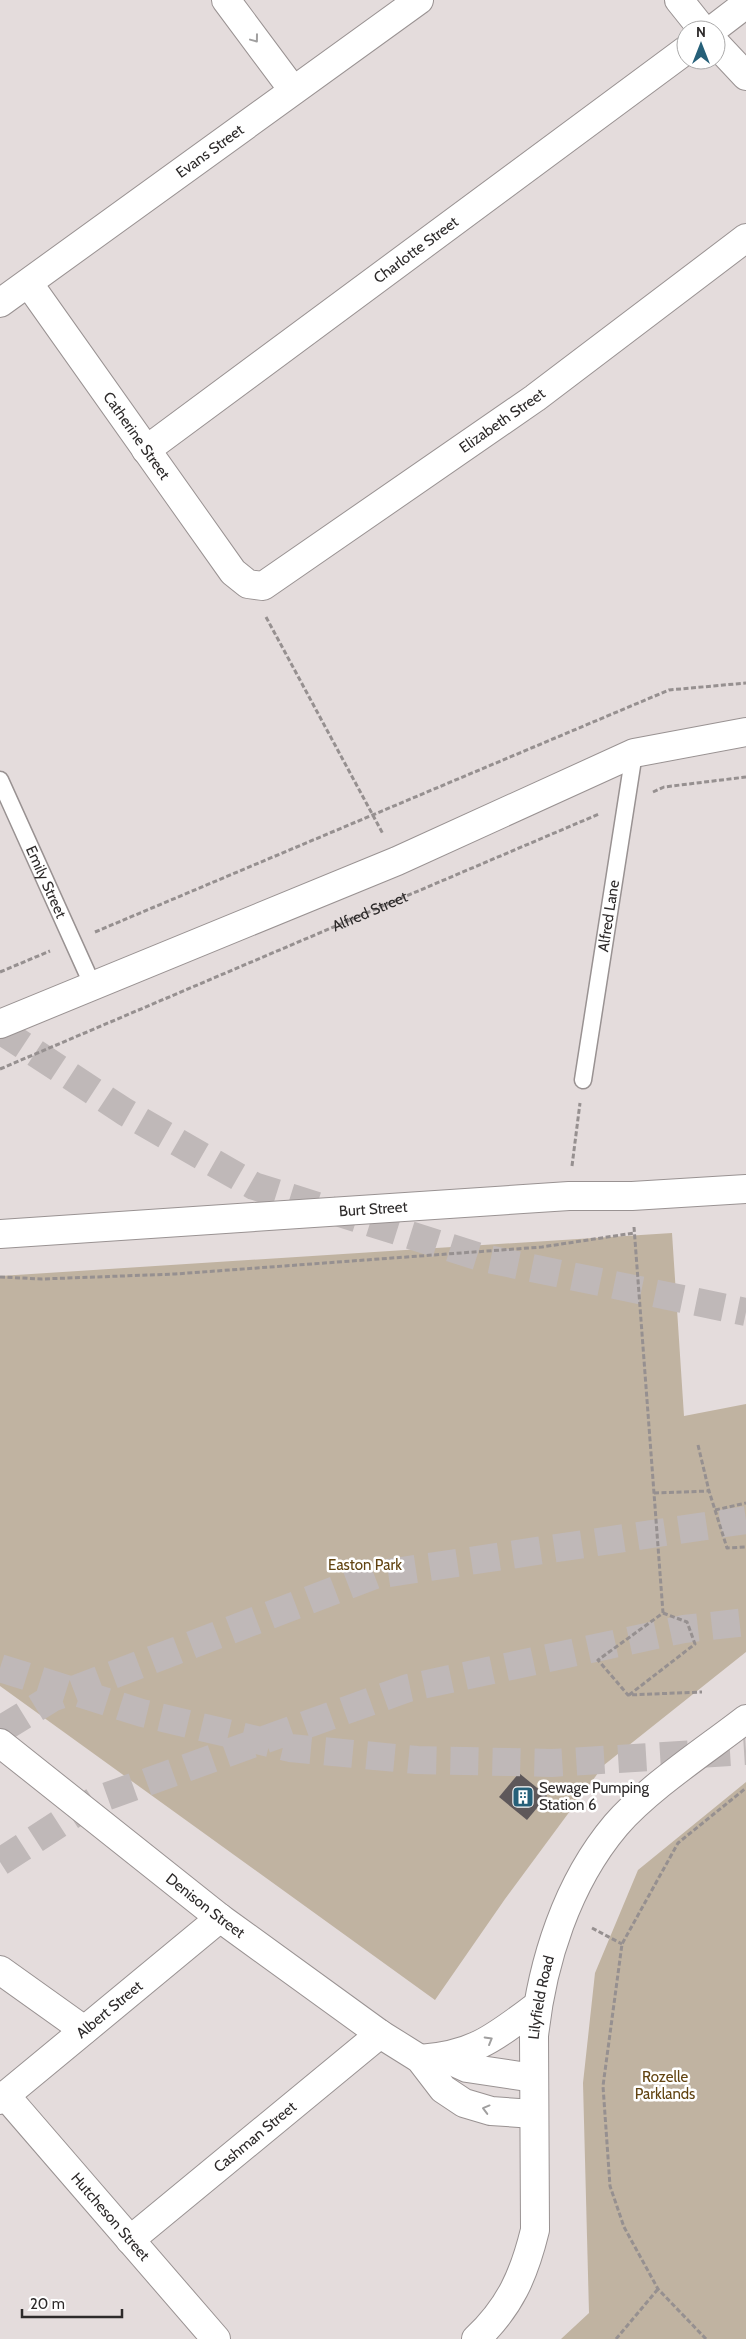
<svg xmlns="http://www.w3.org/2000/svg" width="746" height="2339" font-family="Cabin,sans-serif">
<rect width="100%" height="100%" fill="#e4dcdc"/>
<path fill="#c0b3a1" d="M 672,1233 L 684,1416 L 746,1404 L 746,1652 L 604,1765 L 505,1899 L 435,2000 L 0,1686 L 0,1276 Z
M 746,1782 L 746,2339 L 561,2339 L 589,2313 L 583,2083 L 595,1973 L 638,1870 Z"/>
<path fill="#5e585a" d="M 519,1773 L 547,1796 L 527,1820 L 499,1797 Z"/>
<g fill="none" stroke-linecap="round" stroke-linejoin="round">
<path stroke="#bfb8b8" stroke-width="28" stroke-dasharray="28 14" stroke-linecap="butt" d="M 0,1030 L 125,1112 L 254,1186 L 483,1258 L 746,1312
M 0,1668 L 142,1713 L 290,1748 L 417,1760 L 552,1763 L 746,1751
M 0,1730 L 52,1698 L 375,1575 L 746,1520
M 0,1862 L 94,1801 L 408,1688 L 684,1629 L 746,1622"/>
<g stroke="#999292" stroke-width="19">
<g id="service">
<path id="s2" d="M 0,780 L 92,984"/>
<path id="s3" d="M 583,1080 L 634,753"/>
</g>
</g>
<g stroke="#999292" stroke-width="30">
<g id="minor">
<path d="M 226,0 L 293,90"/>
<path d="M 679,0 L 703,30"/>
<path d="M 712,30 L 746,4"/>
<path d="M 716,44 L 746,76"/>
<path id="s4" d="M 29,284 L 233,572 L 248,584 L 263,586 L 535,398 L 746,238"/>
<path id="s5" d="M 0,303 L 419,0"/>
<path id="s6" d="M 146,450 L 686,50"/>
<path d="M 0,1024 L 397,861 L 634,753 L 746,732"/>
<path id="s7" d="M 0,1234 L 569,1196 L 632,1196 L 746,1189"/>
<path id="s8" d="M 0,1743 L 220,1918 L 380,2034 L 420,2059 L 443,2089 L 464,2103 L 491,2111 L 534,2114"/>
<path d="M 0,1970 L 84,2030"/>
<path d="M 443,2057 L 467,2068 L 534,2078"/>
<path d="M 420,2059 C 475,2055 495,2037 538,2005"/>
<path id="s9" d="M 5,2095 L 216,2339"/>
<path id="s10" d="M 0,2100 L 220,1918"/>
<path id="s11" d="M 130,2240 L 380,2034"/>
</g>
</g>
<g stroke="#999292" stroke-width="30">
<g id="secondary">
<path id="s12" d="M 476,2339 C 510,2307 524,2275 535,2230 L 534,2036 C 542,1962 567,1883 616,1825 C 648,1788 706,1750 746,1719"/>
</g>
</g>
<g stroke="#969090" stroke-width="3" stroke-dasharray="5 2.5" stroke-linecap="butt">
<path d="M 266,617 L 383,834"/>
<path d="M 653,792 L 664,787 L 746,777"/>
<path d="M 95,932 L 669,690 L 746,683"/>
<path d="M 0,972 L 50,951"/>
<path id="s1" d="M 0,1069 L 599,814"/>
<path d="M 572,1166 L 580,1103"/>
<path d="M 634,1227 L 663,1613 L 598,1660 L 628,1695 L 702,1692"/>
<path d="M 0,1277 L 42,1279 L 175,1274 L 542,1247 L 634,1233"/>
<path d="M 698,1445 L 709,1491"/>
<path d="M 654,1493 L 709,1491 L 727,1548 L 746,1547"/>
<path d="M 715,1510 L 746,1503"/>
<path d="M 629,1695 L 695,1644 L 687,1622 L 663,1613"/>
<path d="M 592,1928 L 622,1944"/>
<path d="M 616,2339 L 658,2289"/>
<path d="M 706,2339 L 658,2289 L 624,2227 L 610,2186 L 603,2086 L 622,1944 L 678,1843 L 746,1788"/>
</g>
<use href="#service" stroke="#fff" stroke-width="16"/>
<use href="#minor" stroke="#fff" stroke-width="28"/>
<use href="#secondary" stroke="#fff" stroke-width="28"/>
</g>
<defs><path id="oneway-chevron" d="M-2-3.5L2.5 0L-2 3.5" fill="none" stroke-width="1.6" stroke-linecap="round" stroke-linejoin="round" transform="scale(1.25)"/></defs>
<g stroke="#a09f9f">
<use href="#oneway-chevron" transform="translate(255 39) rotate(53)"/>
<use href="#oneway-chevron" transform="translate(489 2040) rotate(-30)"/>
<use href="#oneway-chevron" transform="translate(486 2109) rotate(-165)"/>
</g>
<defs>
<g id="building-square" transform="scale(1.125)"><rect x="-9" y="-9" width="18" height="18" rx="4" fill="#266079" stroke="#fff"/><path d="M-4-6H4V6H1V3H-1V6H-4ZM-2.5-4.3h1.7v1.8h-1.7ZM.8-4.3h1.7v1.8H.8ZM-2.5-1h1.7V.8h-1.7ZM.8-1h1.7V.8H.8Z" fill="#fff"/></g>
</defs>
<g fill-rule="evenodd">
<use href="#building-square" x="523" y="1797"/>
</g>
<g text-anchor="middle" stroke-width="5" stroke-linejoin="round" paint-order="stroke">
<g font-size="15" fill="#2d2a2a" stroke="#fff">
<text dy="5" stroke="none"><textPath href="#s5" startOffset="259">Evans Street</textPath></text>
<text dy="5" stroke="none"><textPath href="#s6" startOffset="336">Charlotte Street</textPath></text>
<text dy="5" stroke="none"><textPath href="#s4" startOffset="678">Elizabeth Street</textPath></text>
<text dy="5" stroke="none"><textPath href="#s4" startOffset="186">Catherine Street</textPath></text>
<text dy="5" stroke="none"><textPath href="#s2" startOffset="112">Emily Street</textPath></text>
<text dy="5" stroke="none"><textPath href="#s1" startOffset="402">Alfred Street</textPath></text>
<text dy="5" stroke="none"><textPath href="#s3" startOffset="166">Alfred Lane</textPath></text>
<text dy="5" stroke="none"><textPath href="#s7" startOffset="374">Burt Street</textPath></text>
<text dy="5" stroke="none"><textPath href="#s8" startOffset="262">Denison Street</textPath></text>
<text dy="5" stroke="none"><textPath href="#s12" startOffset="359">Lilyfield Road</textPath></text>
<text dy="5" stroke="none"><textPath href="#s10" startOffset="142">Albert Street</textPath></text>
<text dy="5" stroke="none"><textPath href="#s11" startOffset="162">Cashman Street</textPath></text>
<text dy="5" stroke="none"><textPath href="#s9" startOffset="161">Hutcheson Street</textPath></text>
</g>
<g font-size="15" fill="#614311" stroke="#fff">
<text x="365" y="1570">Easton Park</text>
<text x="665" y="2082">Rozelle<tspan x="665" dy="17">Parklands</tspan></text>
</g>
<g font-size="15" fill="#2d2a2a" stroke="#fff" text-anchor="start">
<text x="539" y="1793">Sewage Pumping<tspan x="539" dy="17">Station 6</tspan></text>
</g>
</g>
<g transform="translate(701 45)"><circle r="24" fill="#ffffff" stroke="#abaaaa"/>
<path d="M0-4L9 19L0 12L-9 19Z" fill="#266079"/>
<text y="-8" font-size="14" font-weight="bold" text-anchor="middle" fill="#2d2a2a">N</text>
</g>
<path d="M22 2309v8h100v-8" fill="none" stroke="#2d2a2a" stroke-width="2.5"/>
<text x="30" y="2309" font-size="15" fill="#2d2a2a" stroke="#ffffff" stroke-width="4" paint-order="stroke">20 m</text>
</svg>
